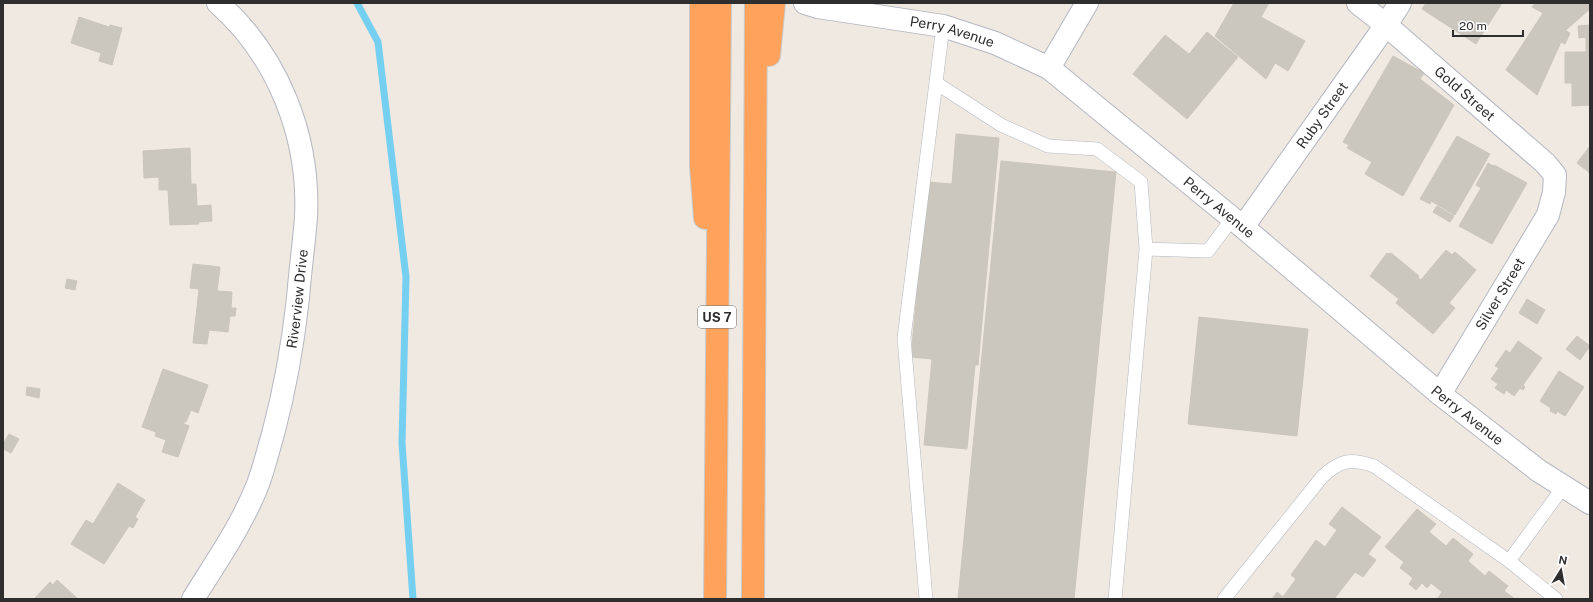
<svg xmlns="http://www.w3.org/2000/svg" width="1593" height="602" font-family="'Public Sans',sans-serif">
<rect width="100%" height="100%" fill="#efe9e1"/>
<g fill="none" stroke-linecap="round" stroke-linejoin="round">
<path stroke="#75cff0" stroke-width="7" d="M 357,3 L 378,42 L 406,277 L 402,443 L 413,599"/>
</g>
<path fill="#cbc7bf" stroke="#cbc5ba" d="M 1234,3 L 1269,3 L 1261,17 L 1305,41 L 1288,71 L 1275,63 L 1266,79 L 1215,36 Z
M 1426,3 L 1502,3 L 1476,44 L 1422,9 Z
M 1535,3 L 1590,3 L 1590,9 L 1567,29 L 1566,31 L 1570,33 L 1565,44 L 1561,42 L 1537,95 L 1506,70 L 1543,13 L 1532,7 Z
M 79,17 L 109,27 L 110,25 L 122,28 L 112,65 L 99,61 L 101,53 L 71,43 Z
M 1590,25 L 1590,105 L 1572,106 L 1572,83 L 1565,83 L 1565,52 L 1586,52 L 1586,37 L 1579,38 L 1578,26 Z
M 1207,32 L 1238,57 L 1187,119 L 1133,74 L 1165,35 L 1189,54 Z
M 1393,56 L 1424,73 L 1420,79 L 1454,105 L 1403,196 L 1365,174 L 1372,162 L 1347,148 L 1349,145 L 1343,142 Z
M 956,134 L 999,138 L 978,365 L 975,365 L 967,449 L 924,445 L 932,359 L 911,357 L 927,182 L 952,184 Z
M 1457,136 L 1490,154 L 1455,215 L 1431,201 L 1430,204 L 1420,199 Z
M 1590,146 L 1590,173 L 1577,163 Z
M 190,148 L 191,184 L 196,184 L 197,206 L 211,205 L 212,221 L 198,222 L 199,224 L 170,225 L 168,190 L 159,190 L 159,177 L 144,178 L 143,151 Z
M 1001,161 L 1116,172 L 1074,599 L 958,599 Z
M 1488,163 L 1493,166 L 1494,165 L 1527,183 L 1492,244 L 1459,226 L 1481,188 L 1476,185 Z
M 1437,206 L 1454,216 L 1450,222 L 1433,212 Z
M 1446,250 L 1452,255 L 1455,252 L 1476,270 L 1449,303 L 1455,308 L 1433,334 L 1396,303 L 1399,299 L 1370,276 L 1387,253 L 1389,254 L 1391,253 L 1419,276 L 1418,278 L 1421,280 Z
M 193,264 L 220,267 L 217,291 L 232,292 L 231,308 L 236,308 L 235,316 L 230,316 L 228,332 L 209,330 L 207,344 L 193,343 L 199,289 L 190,288 Z
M 67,279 L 77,281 L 75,290 L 65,288 Z
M 1527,299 L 1545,310 L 1537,324 L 1519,313 Z
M 1199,317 L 1308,329 L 1297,436 L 1188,424 Z
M 1577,336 L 1590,346 L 1580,360 L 1566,349 Z
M 1518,341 L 1542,358 L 1523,385 L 1525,387 L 1523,390 L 1520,388 L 1514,396 L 1506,390 L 1504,394 L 1495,388 L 1498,384 L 1491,379 L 1499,368 L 1495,366 L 1506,350 L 1510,353 Z
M 163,369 L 208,385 L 198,413 L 191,410 L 186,422 L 184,421 L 184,424 L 189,426 L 178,457 L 162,452 L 166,440 L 155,436 L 156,432 L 142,427 Z
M 1559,371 L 1584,387 L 1565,416 L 1557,411 L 1556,414 L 1550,411 L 1551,408 L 1540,401 Z
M 27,387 L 40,389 L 39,398 L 26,395 Z
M 9,434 L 19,439 L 11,453 L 3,449 L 3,444 Z
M 118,483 L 145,500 L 135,517 L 138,519 L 133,528 L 129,526 L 104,564 L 71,544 L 86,520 L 93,524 Z
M 1342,507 L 1381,537 L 1368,554 L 1376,560 L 1363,577 L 1355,572 L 1334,599 L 1272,599 L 1277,592 L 1283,597 L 1296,579 L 1291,575 L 1316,540 L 1325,547 L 1337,530 L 1329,524 Z
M 1417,509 L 1436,524 L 1429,532 L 1446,546 L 1453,538 L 1473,554 L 1468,561 L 1485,576 L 1489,571 L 1508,586 L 1504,591 L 1515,599 L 1440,599 L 1438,598 L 1442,592 L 1431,583 L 1427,588 L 1422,583 L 1416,590 L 1409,584 L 1413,578 L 1400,568 L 1404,562 L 1385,547 Z
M 57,580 L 78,599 L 34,599 L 50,582 L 53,585 Z"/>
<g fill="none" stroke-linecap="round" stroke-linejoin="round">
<g stroke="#b4b7c1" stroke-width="14">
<path id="lane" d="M 936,83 L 1001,125 L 1048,146 L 1097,149 L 1141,182 L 1146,249
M 1509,561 L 1564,486
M 926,599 L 904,338 L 943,26
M 1115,599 L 1146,249 L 1208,251 L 1232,219
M 1224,599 L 1322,477 C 1340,460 1350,458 1374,466 L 1509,561 L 1556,599"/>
</g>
<g stroke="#b4b7c1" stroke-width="24">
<g id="street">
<path id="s1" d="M 805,3 L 818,7 L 943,26 L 995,43 L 1049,68 L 1243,227 L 1440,394 L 1539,471 L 1590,503"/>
<path id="s2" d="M 1358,3 L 1386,25 L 1545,163 L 1555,175 L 1554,192 L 1548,215 L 1440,394"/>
<path d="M 1049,68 L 1087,3"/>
<path id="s3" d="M 1243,227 L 1386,25 L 1400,3"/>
<path id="s4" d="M 193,599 C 216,562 242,525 258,484 C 264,468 268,451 273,434 C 285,389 293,344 298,298 C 300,271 304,244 306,217 C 310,137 278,56 218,3"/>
</g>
</g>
<g stroke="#c9c9c9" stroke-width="24">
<path id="highway" d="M 701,3 L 701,166 L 705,218
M 769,55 L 774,3
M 715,599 L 720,3
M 753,599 L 756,3"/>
</g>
<use href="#lane" stroke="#fff" stroke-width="13"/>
<use href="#street" stroke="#fff" stroke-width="22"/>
<use href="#highway" stroke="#ffa35c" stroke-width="22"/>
</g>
<g text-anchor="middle" stroke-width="4" stroke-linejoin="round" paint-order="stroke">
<rect fill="#fff" stroke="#6d6d6d" stroke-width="1" x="698" y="306" width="38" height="22" rx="3"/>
<g font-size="13" font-weight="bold" fill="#2e2e2e">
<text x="717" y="322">US 7</text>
</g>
<g font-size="14" fill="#2e2e2e" stroke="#fff">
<text dy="5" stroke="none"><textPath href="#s1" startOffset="150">Perry Avenue</textPath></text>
<text dy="5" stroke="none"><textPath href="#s2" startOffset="140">Gold Street</textPath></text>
<text dy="5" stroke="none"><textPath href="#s3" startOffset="137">Ruby Street</textPath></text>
<text dy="5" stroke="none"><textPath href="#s1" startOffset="474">Perry Avenue</textPath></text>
<text transform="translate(1500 294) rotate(-59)" y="5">Silver Street</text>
<text dy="5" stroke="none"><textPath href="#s4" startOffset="322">Riverview Drive</textPath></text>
<text dy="5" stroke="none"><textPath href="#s1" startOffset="798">Perry Avenue</textPath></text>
</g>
</g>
<rect width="1593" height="602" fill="none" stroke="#2e2e2e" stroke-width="8"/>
<g transform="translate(1561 570) rotate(11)" stroke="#ffffff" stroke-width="3" paint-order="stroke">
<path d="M0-3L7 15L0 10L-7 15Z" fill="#2e2e2e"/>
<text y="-6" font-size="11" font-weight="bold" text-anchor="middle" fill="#2e2e2e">N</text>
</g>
<path d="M1453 30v6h70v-6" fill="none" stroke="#2e2e2e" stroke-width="2"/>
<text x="1459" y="30" font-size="12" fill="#2e2e2e" stroke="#ffffff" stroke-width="3" paint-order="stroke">20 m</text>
</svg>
